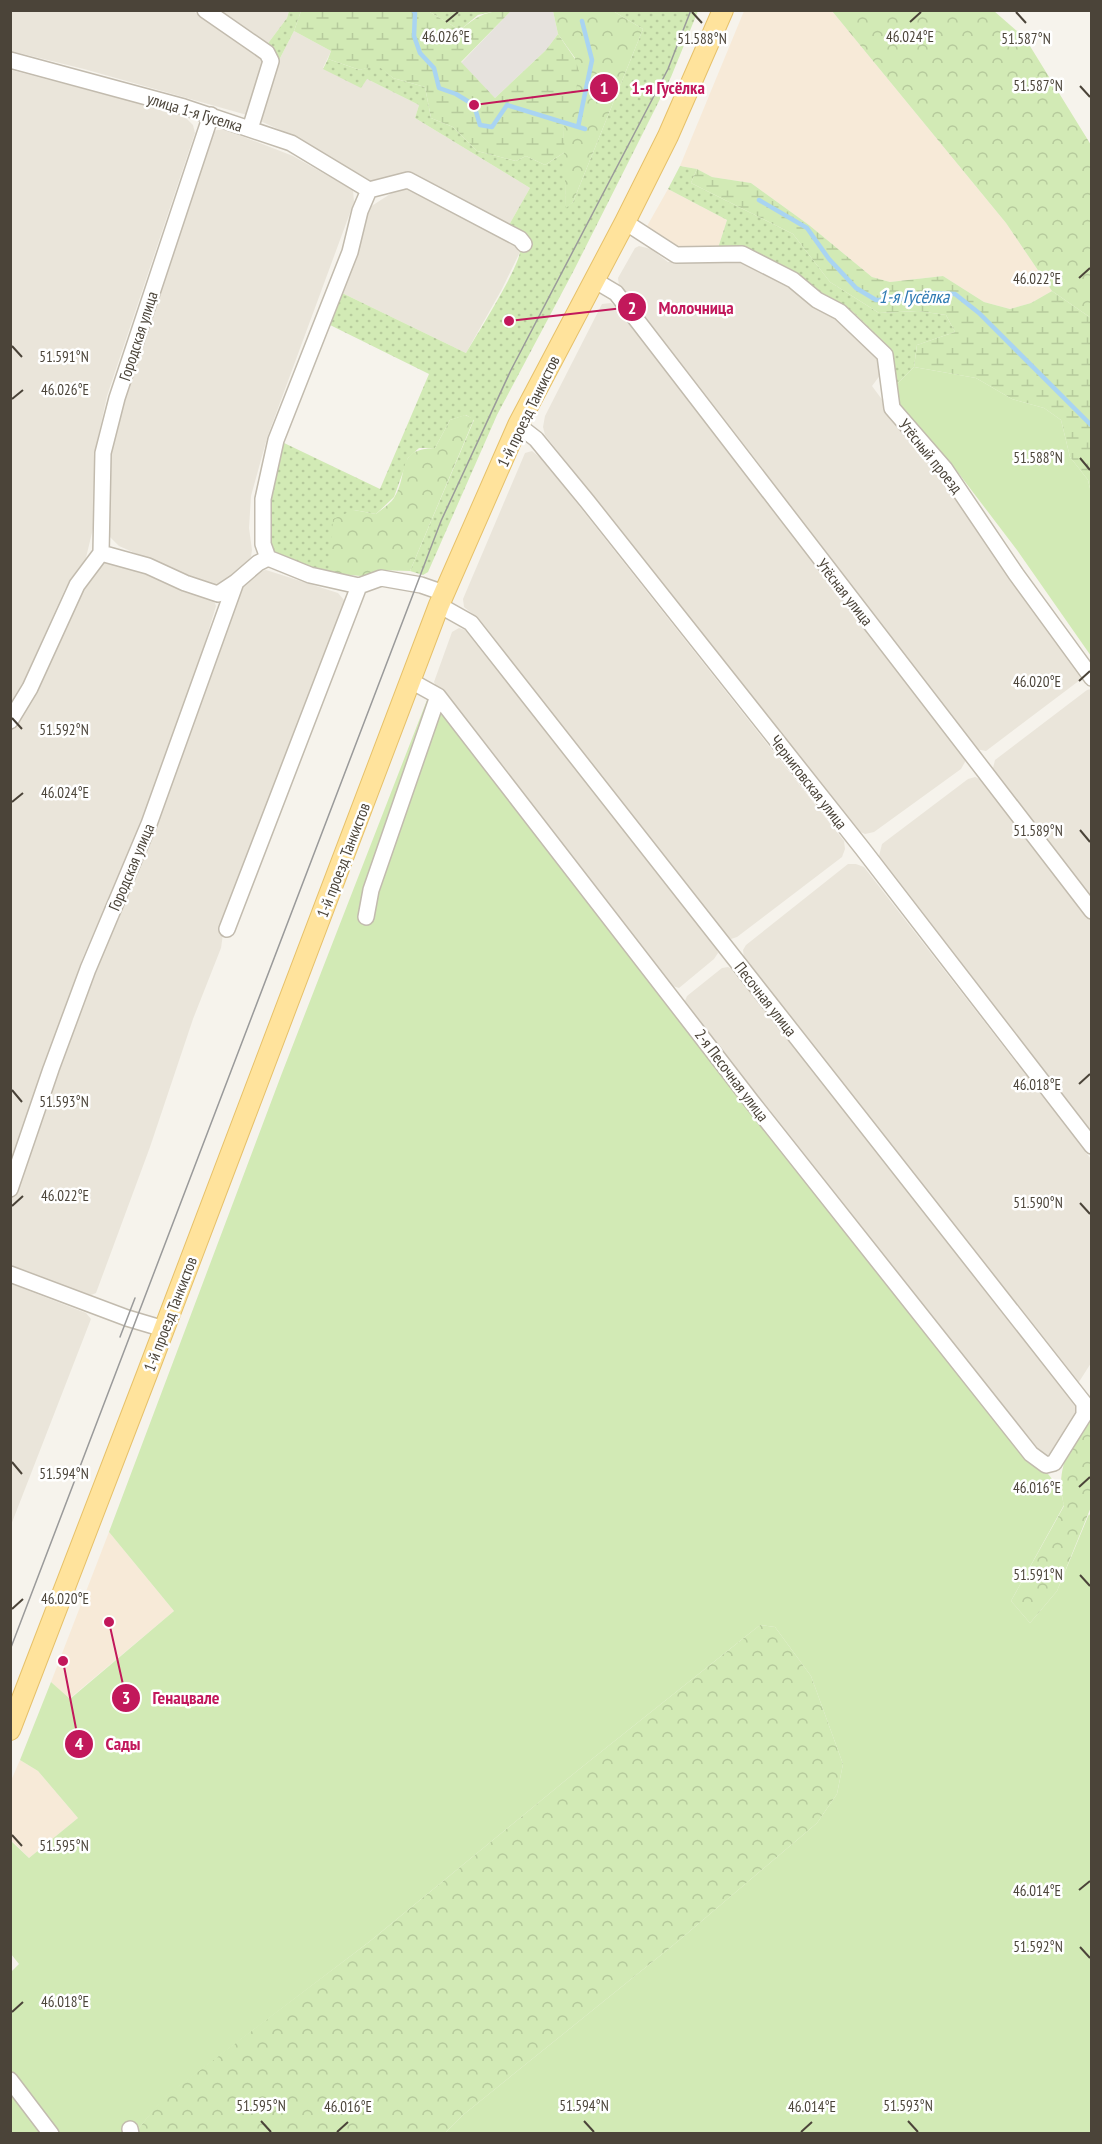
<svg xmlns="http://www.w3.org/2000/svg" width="1102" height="2144" font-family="'PT Sans Narrow',sans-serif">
<defs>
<pattern id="grass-dots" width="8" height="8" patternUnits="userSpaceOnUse" patternTransform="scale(1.5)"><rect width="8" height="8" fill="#d2eab5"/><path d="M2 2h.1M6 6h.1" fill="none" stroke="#b6ca9c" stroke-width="1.8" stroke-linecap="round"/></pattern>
<pattern id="forest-crowns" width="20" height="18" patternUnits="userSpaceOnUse" patternTransform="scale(1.5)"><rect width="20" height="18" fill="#d2eab5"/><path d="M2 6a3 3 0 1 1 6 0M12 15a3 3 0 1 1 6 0" fill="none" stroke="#b6ca9c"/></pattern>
<pattern id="wetland-marsh" width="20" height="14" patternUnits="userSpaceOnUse" patternTransform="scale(1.5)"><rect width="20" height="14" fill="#d2eab5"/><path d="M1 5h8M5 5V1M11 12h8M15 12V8" fill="none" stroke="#b6ca9c"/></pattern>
</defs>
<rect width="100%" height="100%" fill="#f6f3ec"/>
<path fill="#eae5da" d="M 11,11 L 193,11 L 277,64 L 294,31 L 331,51 L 323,68 L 367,79 L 419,105 L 415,118 L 530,188 L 509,225 L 406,174 L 382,182 L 370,180 L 287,133 L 247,115 L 84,69 L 11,51 Z
M 220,11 L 289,11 L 287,18 L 266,46 L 237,27 L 228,17 Z
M 11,70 L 183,115 L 193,125 L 195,133 L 107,396 L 94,456 L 96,516 L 84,566 L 71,578 L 65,589 L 22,685 L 11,705 Z
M 217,130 L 226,130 L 293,156 L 353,190 L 354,202 L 267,438 L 251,496 L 249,528 L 252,550 L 251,557 L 229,579 L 218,586 L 208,585 L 119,546 L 110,537 L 104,523 L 106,457 L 211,133 Z
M 410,185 L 519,245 L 520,252 L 502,289 L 466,353 L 340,292 L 367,209 L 401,187 Z
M 639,246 L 651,249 L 668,262 L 746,263 L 781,280 L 842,322 L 874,353 L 880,366 L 881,374 L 872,386 L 1082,671 L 1080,680 L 986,751 L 976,749 L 619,286 L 618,278 L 635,248 Z
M 611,303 L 620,310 L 965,756 L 965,762 L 961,769 L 874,832 L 865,834 L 858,831 L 545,435 L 543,427 L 545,416 L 602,304 Z
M 532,451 L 542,459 L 844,841 L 845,849 L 842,857 L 737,937 L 731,939 L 724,935 L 478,618 L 464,607 L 463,599 L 525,453 Z
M 109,561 L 135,568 L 145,573 L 214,601 L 216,606 L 185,709 L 125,861 L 83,957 L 11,1161 L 11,725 L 93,568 L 98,563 Z
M 266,570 L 338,593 L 344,600 L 345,607 L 226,914 L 221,948 L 193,1019 L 150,1147 L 96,1293 L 91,1295 L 11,1269 L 10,1199 L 70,1031 L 198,713 L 238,588 L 255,572 Z
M 459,628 L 468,631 L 715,944 L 718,953 L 714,959 L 679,988 L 669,985 L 436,687 L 434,682 L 452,632 Z
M 1091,689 L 1091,900 L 992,772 L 995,760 L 1087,690 Z
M 975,777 L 982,780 L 1091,920 L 1091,1131 L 879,856 L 882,844 L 968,779 Z
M 848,864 L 856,864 L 864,867 L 1091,1159 L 1091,1363 L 1077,1385 L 744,959 L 743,950 L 746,945 Z
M 728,967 L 735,970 L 1076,1404 L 1077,1413 L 1051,1454 L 1044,1457 L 1038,1453 L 686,1007 L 685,1001 L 687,996 L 722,968 Z
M 11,1284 L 86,1313 L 91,1319 L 11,1525 Z"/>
<path fill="#f7ead8" d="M 744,11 L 832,11 L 1006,223 L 1052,291 L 1031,303 L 1010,309 L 984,302 L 943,276 L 890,282 L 872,277 L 809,225 L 751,183 L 712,177 L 697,169 L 680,166 Z
M 668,189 L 727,220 L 718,248 L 677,253 L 646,228 Z
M 109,1532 L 174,1611 L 69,1699 L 51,1682 Z
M 20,1760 L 38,1771 L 78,1818 L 29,1858 L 11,1840 L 10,1783 Z"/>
<path fill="#e6e2dd" d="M 511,11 L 553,11 L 558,34 L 546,50 L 495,98 L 461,63 Z"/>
<path fill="url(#grass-dots)" d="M 289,11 L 301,11 L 294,31 L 277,64 L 266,46 L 287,18 Z
M 428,11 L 496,11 L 478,15 L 460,30 Z
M 613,11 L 698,11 L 671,77 L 632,155 L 573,272 L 497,415 L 428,572 L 423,575 L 410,571 L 474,420 L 466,415 L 450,420 L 435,448 L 419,448 L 408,458 L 394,497 L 376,514 L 354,510 L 329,573 L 311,571 L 274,555 L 265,542 L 267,500 L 282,442 L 380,489 L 429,374 L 328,324 L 340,292 L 466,353 C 476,336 520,266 520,251 C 520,242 513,232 509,225 L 530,188 L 415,118 L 419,105 L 367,79 L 361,88 L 323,69 L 328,59 L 360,70 L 377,64 L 393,78 L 425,87 L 431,118 L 453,127 L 477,151 L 516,161 L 526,156 L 545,165 L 565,152 L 566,207 L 573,202 L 643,29 Z
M 680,166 L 697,169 L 691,183 L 793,234 L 830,282 L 879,313 L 918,311 L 946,315 L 955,332 L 917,345 L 914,367 L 896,385 L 892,350 L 853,312 L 796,277 L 718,248 L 727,220 L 668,189 Z"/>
<path fill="url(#forest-crowns)" d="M 553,11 L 613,11 L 643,29 L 573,202 L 566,208 L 563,129 L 575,58 L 558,34 Z
M 832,11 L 994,11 L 1025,38 L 1091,145 L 1091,318 L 1052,291 L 1006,223 Z
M 465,415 L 474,419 L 410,571 L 379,570 L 371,577 L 329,573 L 333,519 L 354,510 L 376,514 C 382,509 390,504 394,498 C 410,474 394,449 435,448 L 450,420 Z
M 1091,1412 L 1091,1507 L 1057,1591 L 1030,1623 L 1011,1601 L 1064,1506 C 1054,1464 1072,1447 1091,1412 Z
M 760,1625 L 775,1627 L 811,1676 L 843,1764 L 837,1794 L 817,1823 L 677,1942 L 463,2115 L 445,2133 L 138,2134 L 138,2129 L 164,2097 L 369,1942 L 572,1775 Z"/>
<path fill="url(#wetland-marsh)" d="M 301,11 L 428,11 L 460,30 C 479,15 486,10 511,11 L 461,62 L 495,98 L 546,50 L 558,34 L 575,59 L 579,71 L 574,105 L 563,129 L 565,152 L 545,165 L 526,156 L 516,161 L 477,151 L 453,127 L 431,118 L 425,87 L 393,78 L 377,65 L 360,70 L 328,59 L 331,51 L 294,31 Z
M 697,169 L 712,177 L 751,183 L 809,225 L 872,277 L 890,282 L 943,276 L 984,302 L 1010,309 L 1031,303 L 1052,291 L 1091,318 L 1091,493 L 1088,480 L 1070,457 L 1061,420 L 1044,408 L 1012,399 L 976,378 L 914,367 L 917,345 L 955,332 L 946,315 L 918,311 L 879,313 L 830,282 L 793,234 L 691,183 Z"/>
<path fill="#d2eab5" d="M 914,367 L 976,378 L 1012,399 L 1044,408 L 1061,420 L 1070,457 L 1088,480 L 1091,493 L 1091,656 L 1017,550 L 950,462 L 898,406 L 896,385 Z
M 430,697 L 1060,1489 L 1064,1505 L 1011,1601 L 1030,1623 L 1057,1591 L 1089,1514 L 1091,1517 L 1091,2133 L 445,2133 L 463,2115 L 677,1942 L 817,1823 L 837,1794 L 843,1764 L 811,1676 L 775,1627 L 760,1625 L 572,1775 L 369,1942 L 165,2097 L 138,2129 L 138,2133 L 11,2133 L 11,1972 L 19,1964 L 11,1954 L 10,1840 L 29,1858 L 78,1818 L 38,1771 L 20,1760 L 51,1682 L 70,1699 L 174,1611 L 109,1532 L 282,1073 L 427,700 Z"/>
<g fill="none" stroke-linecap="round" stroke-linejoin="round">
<path stroke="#a9d4f2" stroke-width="4.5" d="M 413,10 L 415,13 L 414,36 L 420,53 L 434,68 L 439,88 L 456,94 L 474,105 L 480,125 L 492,127 L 507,105 L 585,129
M 578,127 L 592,60 L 582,21
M 759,200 L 807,228 L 829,259 L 856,288 L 876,300 L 908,299 L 932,293 L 955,294 L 979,313 L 1092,426"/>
<g stroke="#c2bbae" stroke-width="18">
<path id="minor" d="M 205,10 L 267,53 L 271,61 L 250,129
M 10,60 L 184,107 L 291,143 L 369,190
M 625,222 L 676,255 L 742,254 L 793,280 L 817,300 L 840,312 L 885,355 L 892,408 L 945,469 L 1016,574 L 1092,678
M 594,280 L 616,293 L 1092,911
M 518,425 L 536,439 L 587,501 L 862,848 L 1092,1146
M 101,553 L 148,566 L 185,583 L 218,594 L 236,582
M 444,593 L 421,585 L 381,578 L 359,586 L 310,575 L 268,558 L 263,544 L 263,499 L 276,440 L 350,252 L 360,211 L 369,190 L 408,180 L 520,239 L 524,244
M 411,681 L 438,696 L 752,1102 L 1031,1454 L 1046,1465 L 1054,1463 L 1084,1415 L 1084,1403 L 471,623 L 439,605
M 10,721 L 30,688 L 77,585 L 101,553 L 103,453 L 117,398 L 211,115
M 366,917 L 371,890 L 438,696
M 227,929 L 359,586
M 10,1189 L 51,1069 L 88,969 L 149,824 L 236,582 L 258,563 L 268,558
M 10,1274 L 127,1318 L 164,1329
M 10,2080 L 51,2134
M 130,2129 L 131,2134"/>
</g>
<g stroke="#e6c16a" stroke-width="22">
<path id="major" d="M 10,1730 L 147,1374 L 439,605 L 518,425 L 625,222 L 668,136 L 723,10"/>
</g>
<use href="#minor" stroke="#fff" stroke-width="15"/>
<use href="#major" stroke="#ffe39c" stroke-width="20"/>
<path stroke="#9a9a9a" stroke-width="1.5" d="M 120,1337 L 135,1298
M 10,1650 L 441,521 L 511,370 L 668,69 L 691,10"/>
</g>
<path fill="none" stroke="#4b4439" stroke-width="2" d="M 692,12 L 702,23M 1016,12 L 1026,23M 446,22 L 458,12M 910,22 L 921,12M 1080,86 L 1090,97M 1079,278 L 1090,268M 12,346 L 22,357M 12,399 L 23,390M 1080,458 L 1090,470M 1079,681 L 1090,671M 12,718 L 22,729M 12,802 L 23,793M 1080,830 L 1090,842M 1079,1084 L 1090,1074M 12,1090 L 22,1102M 1080,1203 L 1090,1214M 12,1206 L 23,1196M 12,1462 L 22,1474M 1079,1487 L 1090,1477M 1080,1575 L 1090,1586M 12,1609 L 23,1599M 12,1835 L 22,1846M 1079,1890 L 1090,1881M 1080,1947 L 1090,1958M 12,2012 L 23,2002M 261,2121 L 271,2132M 584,2121 L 594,2132M 908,2121 L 918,2132M 337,2132 L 348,2122M 801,2132 L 812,2122"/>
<g text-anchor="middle" stroke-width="5" stroke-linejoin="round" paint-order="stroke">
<g font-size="16" fill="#4b4439" stroke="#fff">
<text transform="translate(195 112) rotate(17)" y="6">улица 1-я Гуселка</text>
<text transform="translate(138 336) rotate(-72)" y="6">Городская улица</text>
<text transform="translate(528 411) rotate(-64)" y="6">1-й проезд Танкистов</text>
<text transform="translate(931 456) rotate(51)" y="6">Утёсный проезд</text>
<text transform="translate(845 592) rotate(52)" y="6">Утёсная улица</text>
<text transform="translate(809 782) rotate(52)" y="6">Черниговская улица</text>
<text transform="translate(343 860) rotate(-69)" y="6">1-й проезд Танкистов</text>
<text transform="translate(131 867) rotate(-67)" y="6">Городская улица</text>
<text transform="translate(766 999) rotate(52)" y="6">Песочная улица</text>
<text transform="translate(732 1075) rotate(53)" y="6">2-я Песочная улица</text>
<text transform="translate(170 1314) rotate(-69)" y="6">1-й проезд Танкистов</text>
</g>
<g font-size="18" font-style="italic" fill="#2e7ab2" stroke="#fff">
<text x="914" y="303">1-я Гусёлка</text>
</g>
</g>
<g font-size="15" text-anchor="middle" fill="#4b4439" stroke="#fff" stroke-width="5" stroke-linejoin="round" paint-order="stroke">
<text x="446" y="42">46.026°E</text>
<text x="910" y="42">46.024°E</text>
<text x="702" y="44">51.588°N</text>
<text x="1026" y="44">51.587°N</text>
<text x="1038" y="91">51.587°N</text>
<text x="1037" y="284">46.022°E</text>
<text x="64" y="362">51.591°N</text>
<text x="65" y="395">46.026°E</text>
<text x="1038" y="463">51.588°N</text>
<text x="1037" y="687">46.020°E</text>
<text x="64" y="735">51.592°N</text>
<text x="65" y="798">46.024°E</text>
<text x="1038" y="836">51.589°N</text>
<text x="1037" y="1090">46.018°E</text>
<text x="64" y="1107">51.593°N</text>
<text x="65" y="1201">46.022°E</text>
<text x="1038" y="1208">51.590°N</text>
<text x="64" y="1479">51.594°N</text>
<text x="1037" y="1493">46.016°E</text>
<text x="1038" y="1580">51.591°N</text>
<text x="65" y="1604">46.020°E</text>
<text x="64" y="1851">51.595°N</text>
<text x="1037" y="1896">46.014°E</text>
<text x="1038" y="1952">51.592°N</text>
<text x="65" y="2007">46.018°E</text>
<text x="261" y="2111">51.595°N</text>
<text x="584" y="2111">51.594°N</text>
<text x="908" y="2111">51.593°N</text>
<text x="348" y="2112">46.016°E</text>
<text x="812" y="2112">46.014°E</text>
</g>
<path fill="none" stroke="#c2185b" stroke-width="2" d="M474 105L604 88M509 321L632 307M109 1622L126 1698M63 1661L79 1744"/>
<g fill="#c2185b" stroke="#fff" stroke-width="2">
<circle cx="474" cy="105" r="6"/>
<circle cx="509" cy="321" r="6"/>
<circle cx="109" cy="1622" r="6"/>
<circle cx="63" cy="1661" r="6"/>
<circle cx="604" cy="88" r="15"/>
<circle cx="632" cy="307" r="15"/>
<circle cx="126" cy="1698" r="15"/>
<circle cx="79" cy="1744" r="15"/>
</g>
<g font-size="18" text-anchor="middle" font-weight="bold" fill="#fff">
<text x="604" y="94">1</text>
<text x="632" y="314">2</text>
<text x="126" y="1704">3</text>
<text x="79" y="1750">4</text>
</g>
<g font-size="18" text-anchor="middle" font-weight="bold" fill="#c2185b" stroke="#fff" stroke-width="5" stroke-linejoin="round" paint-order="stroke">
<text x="668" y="94">1-я Гусёлка</text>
<text x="696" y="314">Молочница</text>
<text x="186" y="1704">Генацвале</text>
<text x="123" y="1750">Сады</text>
</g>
<rect width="1102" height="2144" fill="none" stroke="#4b4439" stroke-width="24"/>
</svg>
